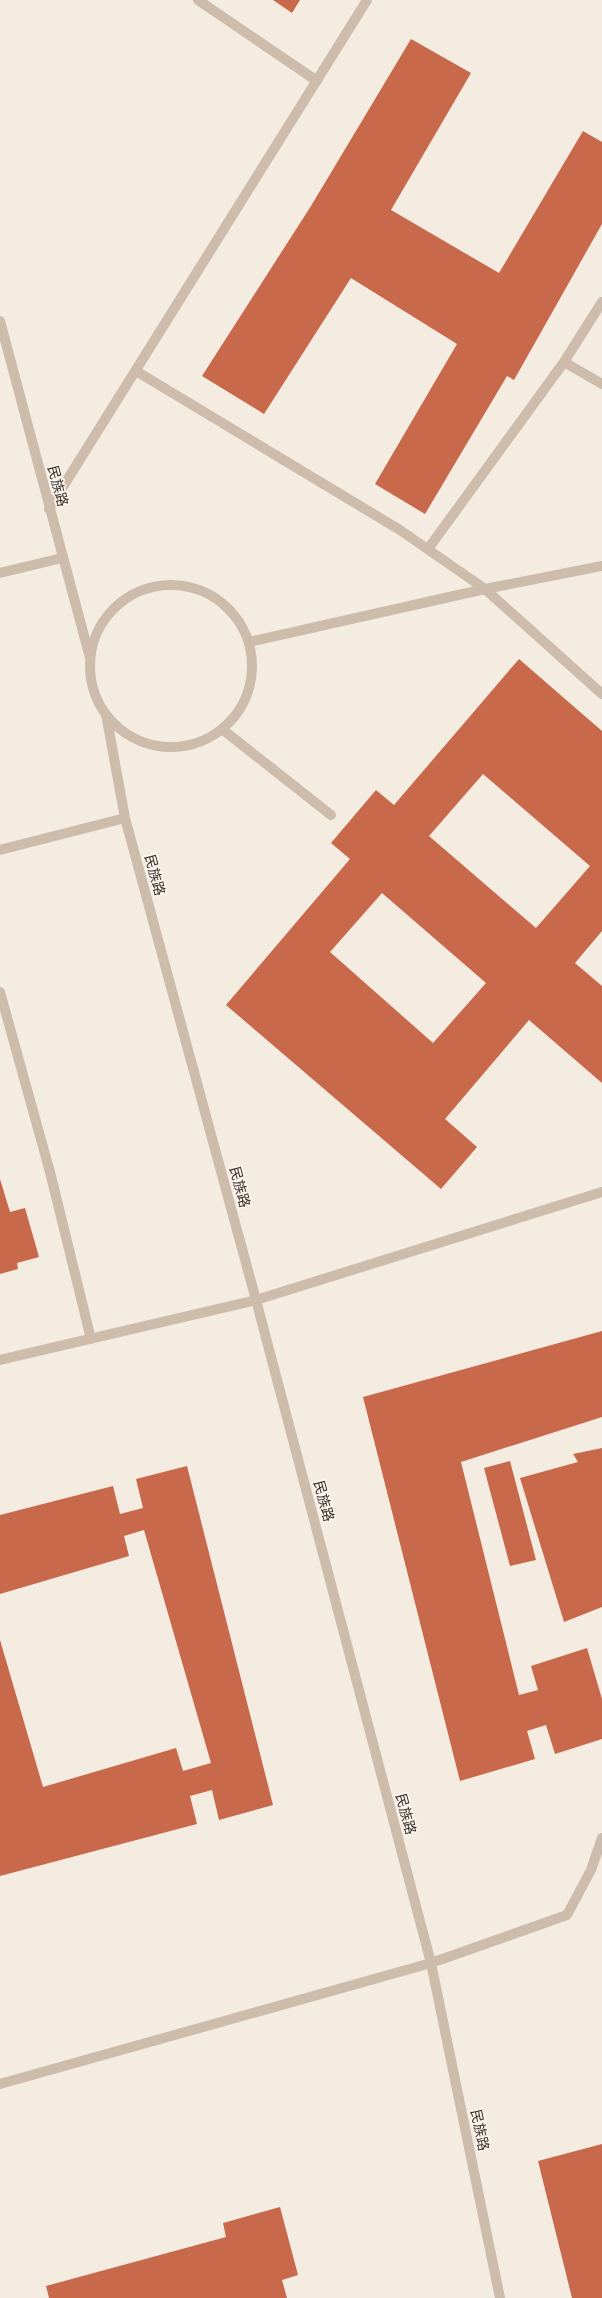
<svg xmlns="http://www.w3.org/2000/svg" width="602" height="2298" font-family="'Space Grotesk','Noto Sans TC',sans-serif">
<rect width="100%" height="100%" fill="#f4ebe1"/>
<path fill="#c8694b" fill-rule="evenodd" d="M 273,0 L 300,0 L 292,13 Z
M 411,39 L 471,73 L 391,210 L 499,273 L 583,131 L 602,142 L 602,224 L 514,380 L 507,376 L 425,514 L 375,484 L 457,344 L 351,278 L 264,414 L 202,376 L 311,206 Z
M 519,659 L 602,731 L 602,931 L 575,963 L 602,986 L 602,1083 L 529,1020 L 445,1119 L 477,1147 L 441,1189 L 226,1005 L 350,859 L 331,843 L 376,790 L 394,805 ZM 483,774 L 590,866 L 536,928 L 429,836 ZM 382,893 L 486,983 L 433,1043 L 330,952 Z
M 0,1179 L 10,1212 L 25,1208 L 39,1257 L 17,1263 L 18,1269 L 0,1274 Z
M 602,1331 L 602,1417 L 461,1462 L 519,1695 L 538,1690 L 531,1666 L 587,1648 L 602,1699 L 602,1739 L 555,1754 L 546,1725 L 527,1731 L 535,1759 L 460,1781 L 363,1397 Z
M 602,1448 L 602,1607 L 564,1622 L 520,1478 L 578,1462 L 573,1454 Z
M 510,1461 L 536,1560 L 510,1566 L 484,1468 Z
M 187,1466 L 273,1805 L 219,1820 L 212,1790 L 190,1796 L 197,1824 L 0,1876 L 0,1640 L 43,1787 L 176,1748 L 183,1771 L 211,1763 L 144,1530 L 124,1536 L 129,1556 L 0,1594 L 0,1515 L 113,1486 L 120,1514 L 143,1508 L 136,1479 Z
M 602,2144 L 602,2298 L 572,2298 L 538,2161 Z
M 280,2207 L 298,2275 L 282,2280 L 287,2298 L 49,2298 L 46,2286 L 226,2237 L 223,2223 Z"/>
<g fill="none" stroke-linecap="round" stroke-linejoin="round">
<path stroke="#cdbbac" stroke-width="10" d="M 198,0 L 317,81
M 0,321 L 90,658
M 564,362 L 602,384
M 136,371 L 400,530 L 485,589 L 602,694
M 49,509 L 367,0
M 428,549 L 564,362 L 602,302
M 0,573 L 62,558
M90 666a81 81 0 1 1 162 0a81 81 0 1 1-162 0Z
M 249,642 L 485,589 L 602,566
M 106,714 L 125,818 L 256,1300 L 431,1963 L 500,2298
M 222,729 L 331,815
M 0,850 L 125,818
M 0,992 L 50,1172 L 91,1339
M 0,1360 L 256,1300 L 602,1192
M 0,2084 L 431,1963 L 567,1915 L 591,1870 L 602,1838"/>
</g>
<g text-anchor="middle" stroke-width="3.5" stroke-linejoin="round" paint-order="stroke">
<g font-size="14" fill="#3b302b" stroke="#fbf5ee">
<text transform="translate(58 486) rotate(75)" y="5">民族路</text>
<text transform="translate(155 875) rotate(75)" y="5">民族路</text>
<text transform="translate(240 1187) rotate(75)" y="5">民族路</text>
<text transform="translate(324 1501) rotate(75)" y="5">民族路</text>
<text transform="translate(406 1814) rotate(75)" y="5">民族路</text>
<text transform="translate(480 2130) rotate(78)" y="5">民族路</text>
</g>
</g>
</svg>
